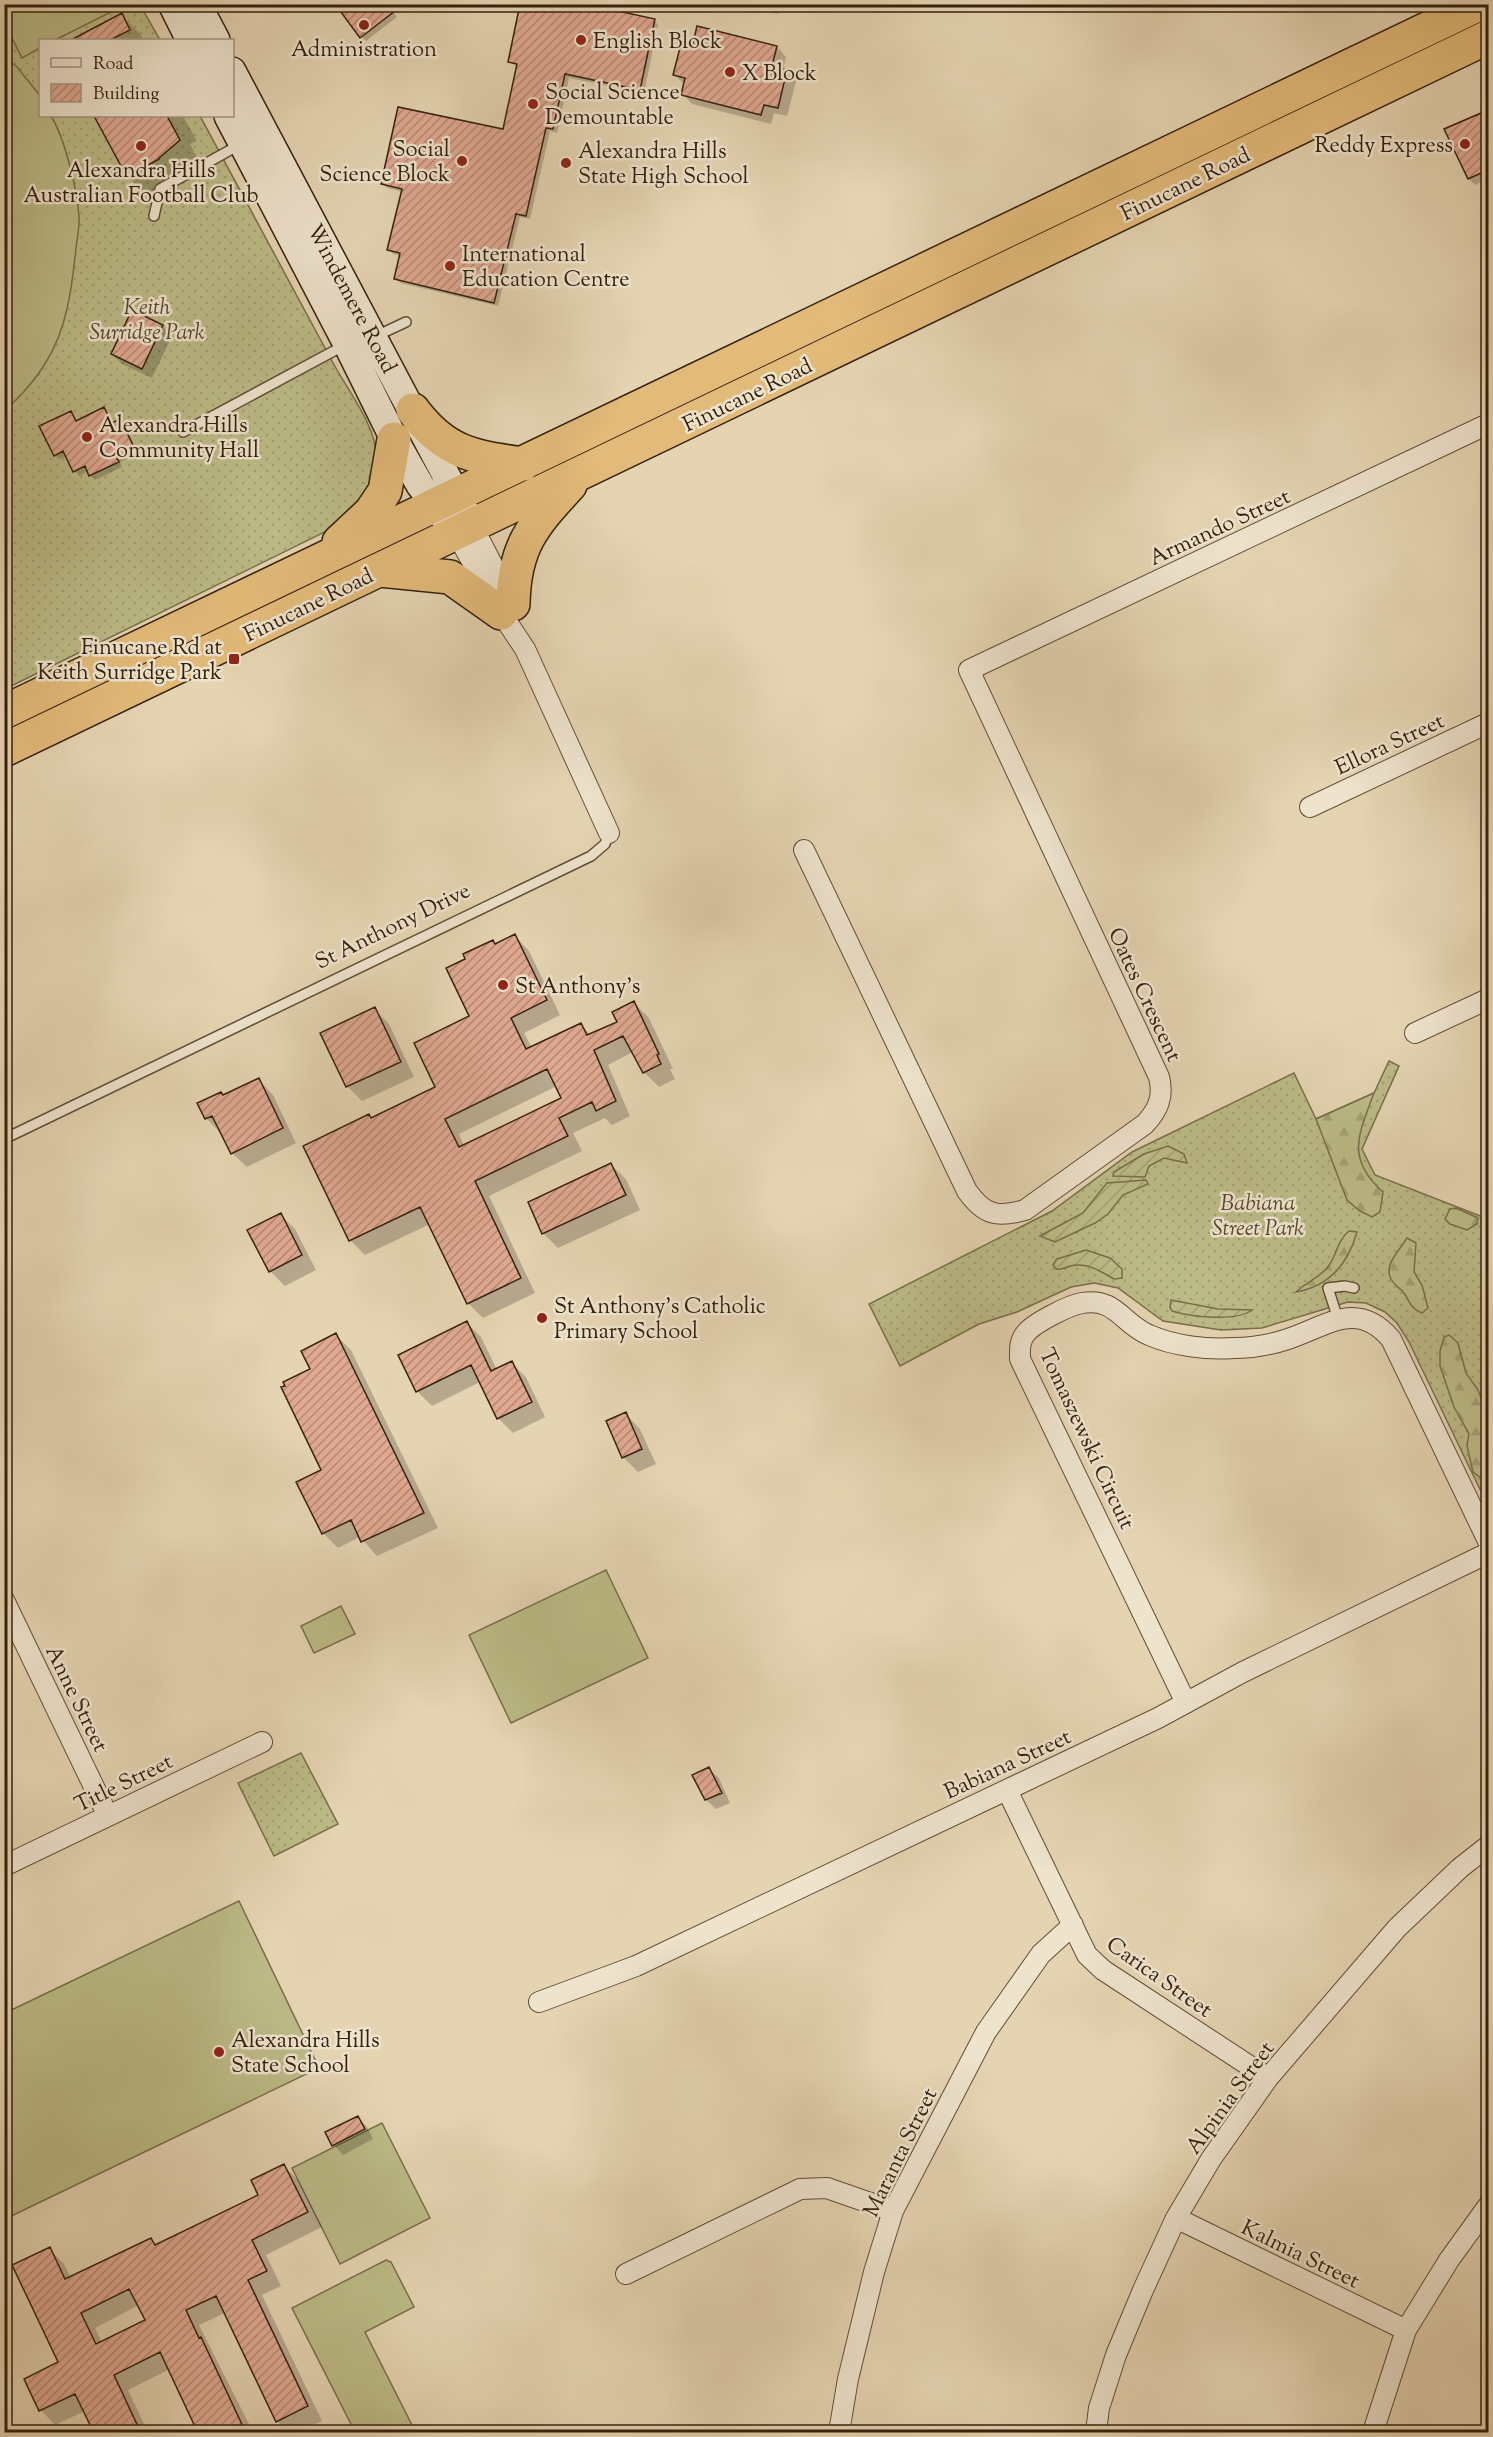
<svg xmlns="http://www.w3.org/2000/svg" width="1493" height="2437" font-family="'Sorts Mill Goudy',serif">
<defs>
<pattern id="grass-dots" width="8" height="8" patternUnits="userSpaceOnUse" patternTransform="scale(1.5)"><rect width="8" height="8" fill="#bcbb87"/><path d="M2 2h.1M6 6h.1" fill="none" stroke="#a2a073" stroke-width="1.8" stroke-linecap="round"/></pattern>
<pattern id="forest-firs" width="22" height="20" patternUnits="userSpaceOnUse" patternTransform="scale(1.5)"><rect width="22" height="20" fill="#bcbb87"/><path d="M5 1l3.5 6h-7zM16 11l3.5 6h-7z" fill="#a2a073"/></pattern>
<pattern id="garden-furrows" width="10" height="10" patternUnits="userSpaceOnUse" patternTransform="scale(1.5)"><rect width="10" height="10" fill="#bcbb87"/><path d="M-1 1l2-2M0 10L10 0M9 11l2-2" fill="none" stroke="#a2a073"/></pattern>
<pattern id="building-hatch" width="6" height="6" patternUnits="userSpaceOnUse" patternTransform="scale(1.5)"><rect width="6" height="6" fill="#e0a891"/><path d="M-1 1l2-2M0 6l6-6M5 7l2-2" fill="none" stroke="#b68875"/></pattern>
</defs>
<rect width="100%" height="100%" fill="#e5d4b2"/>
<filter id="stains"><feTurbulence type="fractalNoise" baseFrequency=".00333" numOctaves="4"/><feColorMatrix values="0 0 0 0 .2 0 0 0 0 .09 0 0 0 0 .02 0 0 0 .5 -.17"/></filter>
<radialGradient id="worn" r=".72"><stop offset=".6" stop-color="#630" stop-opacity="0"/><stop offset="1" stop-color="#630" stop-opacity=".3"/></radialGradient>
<path fill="url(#grass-dots)" stroke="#786e4a" stroke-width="1.5" d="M 5,5 L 140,5 L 160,40 L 40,40 L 40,116 L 200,116 C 244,197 288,279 332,361 C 346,388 376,425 376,455 C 377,484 355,506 337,526 L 5,689 Z
M 1389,1061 L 1399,1066 L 1362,1149 L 1375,1175 L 1488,1219 L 1488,1506 L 1409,1342 L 1397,1323 L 1385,1312 L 1366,1303 L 1348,1302 L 1262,1328 L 1221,1330 L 1163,1321 L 1118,1288 L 1094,1283 L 1071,1287 L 1017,1312 L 979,1324 L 900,1366 L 869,1304 L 1052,1211 L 1132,1152 L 1294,1073 L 1316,1119 L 1374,1093 Z
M 301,1753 L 338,1824 L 274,1856 L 238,1783 Z"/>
<path fill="url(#forest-firs)" stroke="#786e4a" stroke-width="1.5" d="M 1374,1093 C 1359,1134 1345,1158 1383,1192 L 1380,1212 L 1372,1217 L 1360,1211 L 1347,1200 L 1316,1119 Z
M 1456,1208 L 1478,1218 L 1477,1224 L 1467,1230 L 1450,1224 L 1445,1219 L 1450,1209 Z
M 1349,1231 L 1357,1232 C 1348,1264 1330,1286 1296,1292 C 1307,1281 1322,1277 1330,1264 C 1337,1253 1338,1240 1349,1231 Z
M 1407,1238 L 1416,1243 L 1414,1272 L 1422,1285 L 1428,1308 L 1422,1313 C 1411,1309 1410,1302 1404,1293 C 1400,1288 1394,1285 1391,1279 C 1383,1265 1400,1250 1407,1238 Z
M 1449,1335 L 1458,1343 L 1466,1373 L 1478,1390 L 1488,1416 L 1488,1483 L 1473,1472 L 1467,1446 L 1469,1434 L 1454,1407 L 1440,1366 L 1440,1351 L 1444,1337 Z"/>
<path fill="url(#garden-furrows)" stroke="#786e4a" stroke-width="1.5" d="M 1168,1146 L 1184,1154 L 1187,1163 L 1164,1158 L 1149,1166 L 1145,1177 L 1113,1176 L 1114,1172 L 1144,1154 Z
M 1146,1180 L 1148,1184 L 1123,1195 L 1108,1214 L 1095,1223 L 1055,1242 L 1040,1236 L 1083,1213 L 1107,1183 Z
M 1086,1250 L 1110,1258 L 1122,1269 L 1122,1278 L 1114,1279 C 1100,1271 1087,1262 1070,1266 C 1064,1268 1062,1270 1056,1269 L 1053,1265 L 1057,1259 Z
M 1171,1300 L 1218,1309 L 1252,1310 C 1236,1322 1191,1317 1172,1311 L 1170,1307 Z"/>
<path fill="#bcbb87" stroke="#786e4a" stroke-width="1.5" d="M 5,4 L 125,4 L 125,5 L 55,40 L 40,40 L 40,48 L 22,58 L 5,24 Z
M 5,57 L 17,67 L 38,93 L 40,97 L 40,116 L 51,116 C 65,139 77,189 79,216 C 80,227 77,238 76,248 C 72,287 67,329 46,362 C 35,381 20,396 5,411 Z
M 606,1570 L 648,1658 L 511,1723 L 469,1635 Z
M 341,1606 L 355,1634 L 314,1653 L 301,1626 Z
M 239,1901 L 319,2068 L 5,2219 L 5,2013 Z
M 382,2123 L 430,2218 L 340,2264 L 292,2168 Z
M 386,2260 L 391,2262 L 414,2307 L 365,2332 L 414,2429 L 406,2432 L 355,2432 L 292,2308 Z"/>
<path fill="#0003" fill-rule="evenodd" d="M 388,4 L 397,17 L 366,41 L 362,37 Z
M 738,4 L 780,4 L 778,14 Z
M 121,15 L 140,34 L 144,40 L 88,40 L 85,35 Z
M 654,20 L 658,25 L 644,93 L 569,78 L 557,133 L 550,131 L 530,219 L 520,217 L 498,306 L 400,283 L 396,278 L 401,256 L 393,254 L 389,250 L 403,192 L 387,188 L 383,184 L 504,131 L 518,67 L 510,62 Z
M 694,45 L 777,47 L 786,57 L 783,70 L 796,81 L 787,116 L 774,113 L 771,124 L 692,104 L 683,94 L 685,85 L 675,75 Z
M 1488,101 L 1488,179 L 1475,185 L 1469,179 L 1487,112 L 1483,104 Z
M 96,116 L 183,116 L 197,141 L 190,144 L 198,159 L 177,178 L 147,195 L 128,176 Z
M 162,326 L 172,336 L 152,378 L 122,364 L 112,354 Z
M 104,408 L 114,424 L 120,421 L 124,425 L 138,453 L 120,462 L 122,467 L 95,480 L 88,471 L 79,476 L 67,456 L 59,459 L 55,455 L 71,413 L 77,422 Z
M 515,936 L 529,951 L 560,1015 L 524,1033 L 532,1048 L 581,1025 L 591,1035 L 619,1022 L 634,1003 L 649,1018 L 673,1069 L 670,1069 L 675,1079 L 659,1087 L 644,1072 L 633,1052 L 608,1065 L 630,1116 L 612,1125 L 605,1118 L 573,1133 L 582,1151 L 489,1196 L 535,1293 L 483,1318 L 468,1303 L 430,1224 L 365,1255 L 350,1240 L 369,1116 L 373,1120 L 437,1088 L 471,1017 L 496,945 ZM 557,1086 L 563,1099 L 464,1146 L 459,1134 Z
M 374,1009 L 389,1024 L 414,1077 L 362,1101 L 348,1087 L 322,1034 Z
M 259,1080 L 273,1095 L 296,1143 L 247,1167 L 232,1153 L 221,1133 L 206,1118 L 224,1096 Z
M 611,1165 L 626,1179 L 640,1210 L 558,1248 L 544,1234 L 530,1203 Z
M 281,1215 L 295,1229 L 316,1270 L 285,1286 L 270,1271 Z
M 467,1323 L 481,1337 L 497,1370 L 511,1363 L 526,1377 L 545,1417 L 513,1433 L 498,1418 L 480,1382 L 432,1406 L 417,1391 Z
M 336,1335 L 351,1350 L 438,1528 L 377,1556 L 360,1537 L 338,1548 L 323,1533 L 323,1471 L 311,1370 Z
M 626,1414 L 640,1429 L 656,1464 L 638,1472 L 623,1457 Z
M 709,1769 L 719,1778 L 730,1803 L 716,1809 L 706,1800 L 694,1776 Z
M 358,2117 L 367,2127 L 373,2139 L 343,2155 L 334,2145 Z
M 283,2165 L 298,2180 L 322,2227 L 266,2255 L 281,2286 L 262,2295 L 322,2421 L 298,2432 L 289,2432 L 277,2421 L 225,2313 L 199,2325 L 253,2432 L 200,2432 L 170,2369 L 128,2390 L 148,2432 L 95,2432 L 85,2411 L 55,2425 L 41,2410 L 60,2363 L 49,2249 L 64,2264 L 71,2278 L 151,2239 L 157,2245 L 260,2195 ZM 139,2305 L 147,2321 L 102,2343 L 95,2328 Z"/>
<path fill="url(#building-hatch)" stroke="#34210e" stroke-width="1.5" fill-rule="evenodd" d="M 335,4 L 404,4 L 360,38 Z
M 520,4 L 586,4 L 655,19 L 640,90 L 565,74 L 553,129 L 546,128 L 526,216 L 516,214 L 494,303 L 394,279 L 400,253 L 387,250 L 402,189 L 381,184 L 398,107 L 503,129 L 517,64 L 508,62 Z
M 122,13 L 130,30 L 110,40 L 71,40 Z
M 697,26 L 777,46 L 772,66 L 787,70 L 778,108 L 764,105 L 761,115 L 681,95 L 685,78 L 673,75 L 682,40 L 693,43 Z
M 1488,110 L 1488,170 L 1468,179 L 1444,129 Z
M 94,116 L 167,116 L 180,140 L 159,158 L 159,159 L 127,177 Z
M 132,310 L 163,325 L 142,369 L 111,354 Z
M 104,407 L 112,423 L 120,419 L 135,449 L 117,458 L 119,462 L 89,476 L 85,466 L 73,472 L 63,451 L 54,456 L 39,426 L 71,411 L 76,421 Z
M 515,934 L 547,1000 L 511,1018 L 526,1049 L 581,1023 L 587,1035 L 617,1022 L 612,1012 L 634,1001 L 659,1054 L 657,1055 L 661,1064 L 643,1073 L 623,1036 L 594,1050 L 616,1101 L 596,1111 L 592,1102 L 559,1118 L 568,1136 L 475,1181 L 521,1278 L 467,1304 L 420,1207 L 349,1241 L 303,1146 L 369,1114 L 371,1118 L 435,1087 L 414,1043 L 469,1016 L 446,968 L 465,959 L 463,954 L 493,940 L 495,944 ZM 547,1069 L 561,1098 L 459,1147 L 445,1119 Z
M 375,1007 L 401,1062 L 346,1087 L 320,1033 Z
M 259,1078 L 283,1128 L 231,1154 L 212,1116 L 205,1119 L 197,1103 L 221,1092 L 223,1095 Z
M 611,1163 L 626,1195 L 542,1234 L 528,1202 Z
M 281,1213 L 302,1255 L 269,1272 L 247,1230 Z
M 467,1321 L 491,1371 L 512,1361 L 532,1402 L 497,1419 L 471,1365 L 416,1392 L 398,1355 Z
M 336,1333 L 424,1513 L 361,1542 L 351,1520 L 322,1534 L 296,1482 L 321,1470 L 281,1387 L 285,1386 L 283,1382 L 310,1369 L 301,1351 Z
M 626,1412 L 642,1449 L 622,1458 L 606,1421 Z
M 709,1767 L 722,1793 L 705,1800 L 692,1775 Z
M 358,2116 L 365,2129 L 332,2146 L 325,2132 Z
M 284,2164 L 308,2212 L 252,2240 L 267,2271 L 248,2280 L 308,2406 L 276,2422 L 216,2296 L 186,2310 L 199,2338 L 201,2337 L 246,2433 L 198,2433 L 160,2352 L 114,2375 L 141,2433 L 94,2433 L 75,2394 L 39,2411 L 24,2379 L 58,2362 L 12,2265 L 50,2247 L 65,2279 L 151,2238 L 155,2245 L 258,2195 L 251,2180 ZM 129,2289 L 145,2320 L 96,2344 L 81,2313 Z"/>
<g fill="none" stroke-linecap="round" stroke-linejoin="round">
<g stroke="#604e37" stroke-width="12">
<path id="lane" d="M 154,216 L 160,189 L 241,144
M 376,336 L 406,322
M 183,432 L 345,345
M 4,1139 L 591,856 L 605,844 L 609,833
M 1338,1319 L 1328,1288 L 1345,1286 L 1354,1288"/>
</g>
<g stroke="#604e37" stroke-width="22">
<path id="street" d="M 472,525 L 511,601
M 456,533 L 501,613 L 525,649 L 609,833
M 1310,807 L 1488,723
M 804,850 L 967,1191 C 984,1215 997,1218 1025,1210 L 1145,1124 C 1158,1110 1164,1097 1159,1077 L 969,670 L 1488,424
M 1415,1033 L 1488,999
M 4,1600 L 108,1816
M 1186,1703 L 1020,1359 C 1020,1350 1019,1341 1026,1333 C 1034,1323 1069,1305 1082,1303 C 1116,1297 1122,1324 1149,1335 C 1174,1346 1207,1350 1234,1348 C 1252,1348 1270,1345 1288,1339 C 1327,1326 1357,1299 1391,1339 L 1488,1541
M 1007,1790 L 1087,1955 L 1103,1970 L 1268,2078
M 4,1866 L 262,1742
M 539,2002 L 636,1966 L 1158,1718 L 1243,1672 L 1488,1553
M 1176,2218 L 1406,2330
M 626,2274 L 800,2189 L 827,2188 L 893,2211
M 839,2432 L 848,2379 L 874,2272 L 893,2211 L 986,2032 L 1041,1954 L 1073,1925
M 1096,2432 L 1099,2408 L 1116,2355 L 1143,2290 L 1176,2218 L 1211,2159 L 1268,2078 L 1397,1928 L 1460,1868 L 1488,1846
M 1373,2432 L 1406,2330 L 1449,2260 L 1488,2206"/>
</g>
<g stroke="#34210e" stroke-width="30">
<path id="secondary" d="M 172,4 L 190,40
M 197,4 L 216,40
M 232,71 C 311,218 388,366 466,513
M 228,116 L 347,344 L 394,439 L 420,485 L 456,533"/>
</g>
<g stroke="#34210e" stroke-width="36">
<path id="highway" d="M 413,410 C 445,453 473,457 523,464
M 339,542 L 371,512 L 385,491 L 394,439
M 380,570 L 450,577 L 501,613
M 513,604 C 514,547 532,526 570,485
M 4,712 L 1479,4
M 4,750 L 1488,37"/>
</g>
<use href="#lane" stroke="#eee3cd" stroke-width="9"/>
<use href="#street" stroke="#eee3cd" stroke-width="20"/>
<use href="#secondary" stroke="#eee3cd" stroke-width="27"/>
<use href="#highway" stroke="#e2ba79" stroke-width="33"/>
</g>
<g fill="#8f2418" stroke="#eee3cd" stroke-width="2">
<circle cx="364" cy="25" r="6"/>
<circle cx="581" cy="40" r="6"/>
<circle cx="730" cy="72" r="6"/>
<circle cx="533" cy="104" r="6"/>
<circle cx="1465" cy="144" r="6"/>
<circle cx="141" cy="146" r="6"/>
<circle cx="462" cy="161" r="6"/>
<circle cx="566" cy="163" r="6"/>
<circle cx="450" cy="266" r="6"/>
<circle cx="87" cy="437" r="6"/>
<rect x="228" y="653" width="12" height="12" rx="3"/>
<circle cx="503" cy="985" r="6"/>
<circle cx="542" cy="1318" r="6"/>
<circle cx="219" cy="2052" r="6"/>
</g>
<g text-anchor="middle" stroke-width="5" stroke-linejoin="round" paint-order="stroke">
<g font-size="22" fill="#34210e" stroke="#eee3cd" text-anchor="start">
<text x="593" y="48">English Block</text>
<text x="364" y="56" text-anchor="middle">Administration</text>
<text x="742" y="80">X Block</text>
<text x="545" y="99">Social Science<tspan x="545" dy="25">Demountable</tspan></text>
<text x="1453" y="152" text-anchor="end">Reddy Express</text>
<text x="450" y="156" text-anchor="end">Social<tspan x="450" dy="25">Science Block</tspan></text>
<text x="578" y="158">Alexandra Hills<tspan x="578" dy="25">State High School</tspan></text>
<text x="141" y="177" text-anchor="middle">Alexandra Hills<tspan x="141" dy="25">Australian Football Club</tspan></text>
<text x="462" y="261">International<tspan x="462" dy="25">Education Centre</tspan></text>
<text x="99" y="432">Alexandra Hills<tspan x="99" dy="25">Community Hall</tspan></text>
<text x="222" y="654" text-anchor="end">Finucane Rd at<tspan x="222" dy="25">Keith Surridge Park</tspan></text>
<text x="515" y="993">St Anthony's</text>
<text x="554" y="1313">St Anthony's Catholic<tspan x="554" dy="25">Primary School</tspan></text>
<text x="231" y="2047">Alexandra Hills<tspan x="231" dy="25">State School</tspan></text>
</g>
<g font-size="22" fill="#34210e" stroke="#eee3cd">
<text transform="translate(1185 183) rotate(-26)" y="8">Finucane Road</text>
<text transform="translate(353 298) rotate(62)" y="8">Windemere Road</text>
<text transform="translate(747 394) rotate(-26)" y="8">Finucane Road</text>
<text transform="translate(1219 526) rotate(-25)" y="8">Armando Street</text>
<text transform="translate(308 604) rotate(-26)" y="8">Finucane Road</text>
<text transform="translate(1389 743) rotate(-25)" y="8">Ellora Street</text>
<text transform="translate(392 925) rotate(-26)" y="8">St Anthony Drive</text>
<text transform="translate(1146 994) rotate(65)" y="8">Oates Crescent</text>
<text transform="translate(1088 1438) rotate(65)" y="8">Tomaszewski Circuit</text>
<text transform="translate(78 1698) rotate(64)" y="8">Anne Street</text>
<text transform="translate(1007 1763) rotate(-25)" y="8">Babiana Street</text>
<text transform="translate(123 1782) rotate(-26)" y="8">Title Street</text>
<text transform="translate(1160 1976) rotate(35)" y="8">Carica Street</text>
<text transform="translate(1229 2097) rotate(-54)" y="8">Alpinia Street</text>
<text transform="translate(899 2152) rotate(-64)" y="8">Maranta Street</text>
<text transform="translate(1301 2253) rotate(26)" y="8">Kalmia Street</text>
</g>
<g font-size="22" font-style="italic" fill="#56482c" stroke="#eee3cd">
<text x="147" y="314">Keith<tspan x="147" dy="25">Surridge Park</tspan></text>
<text x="1258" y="1210">Babiana<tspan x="1258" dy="25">Street Park</tspan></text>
</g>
</g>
<rect width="1493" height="2437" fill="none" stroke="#e5d4b2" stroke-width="24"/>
<rect x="6" y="6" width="1481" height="2425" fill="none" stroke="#34210e" stroke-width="3"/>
<rect x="12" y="12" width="1469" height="2413" fill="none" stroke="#34210e" stroke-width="1.5"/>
<rect x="39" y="39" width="195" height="78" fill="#eee3cd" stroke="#a49581" stroke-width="1.5"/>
<rect x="51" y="58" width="30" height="9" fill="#eee3cd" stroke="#a49581" stroke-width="1.5"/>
<text x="93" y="69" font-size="18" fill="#34210e">Road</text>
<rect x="51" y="84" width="30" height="18" fill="url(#building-hatch)" stroke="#a49581" stroke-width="1.5"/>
<text x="93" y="99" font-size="18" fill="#34210e">Building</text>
<rect width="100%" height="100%" filter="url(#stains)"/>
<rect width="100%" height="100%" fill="url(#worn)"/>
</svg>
